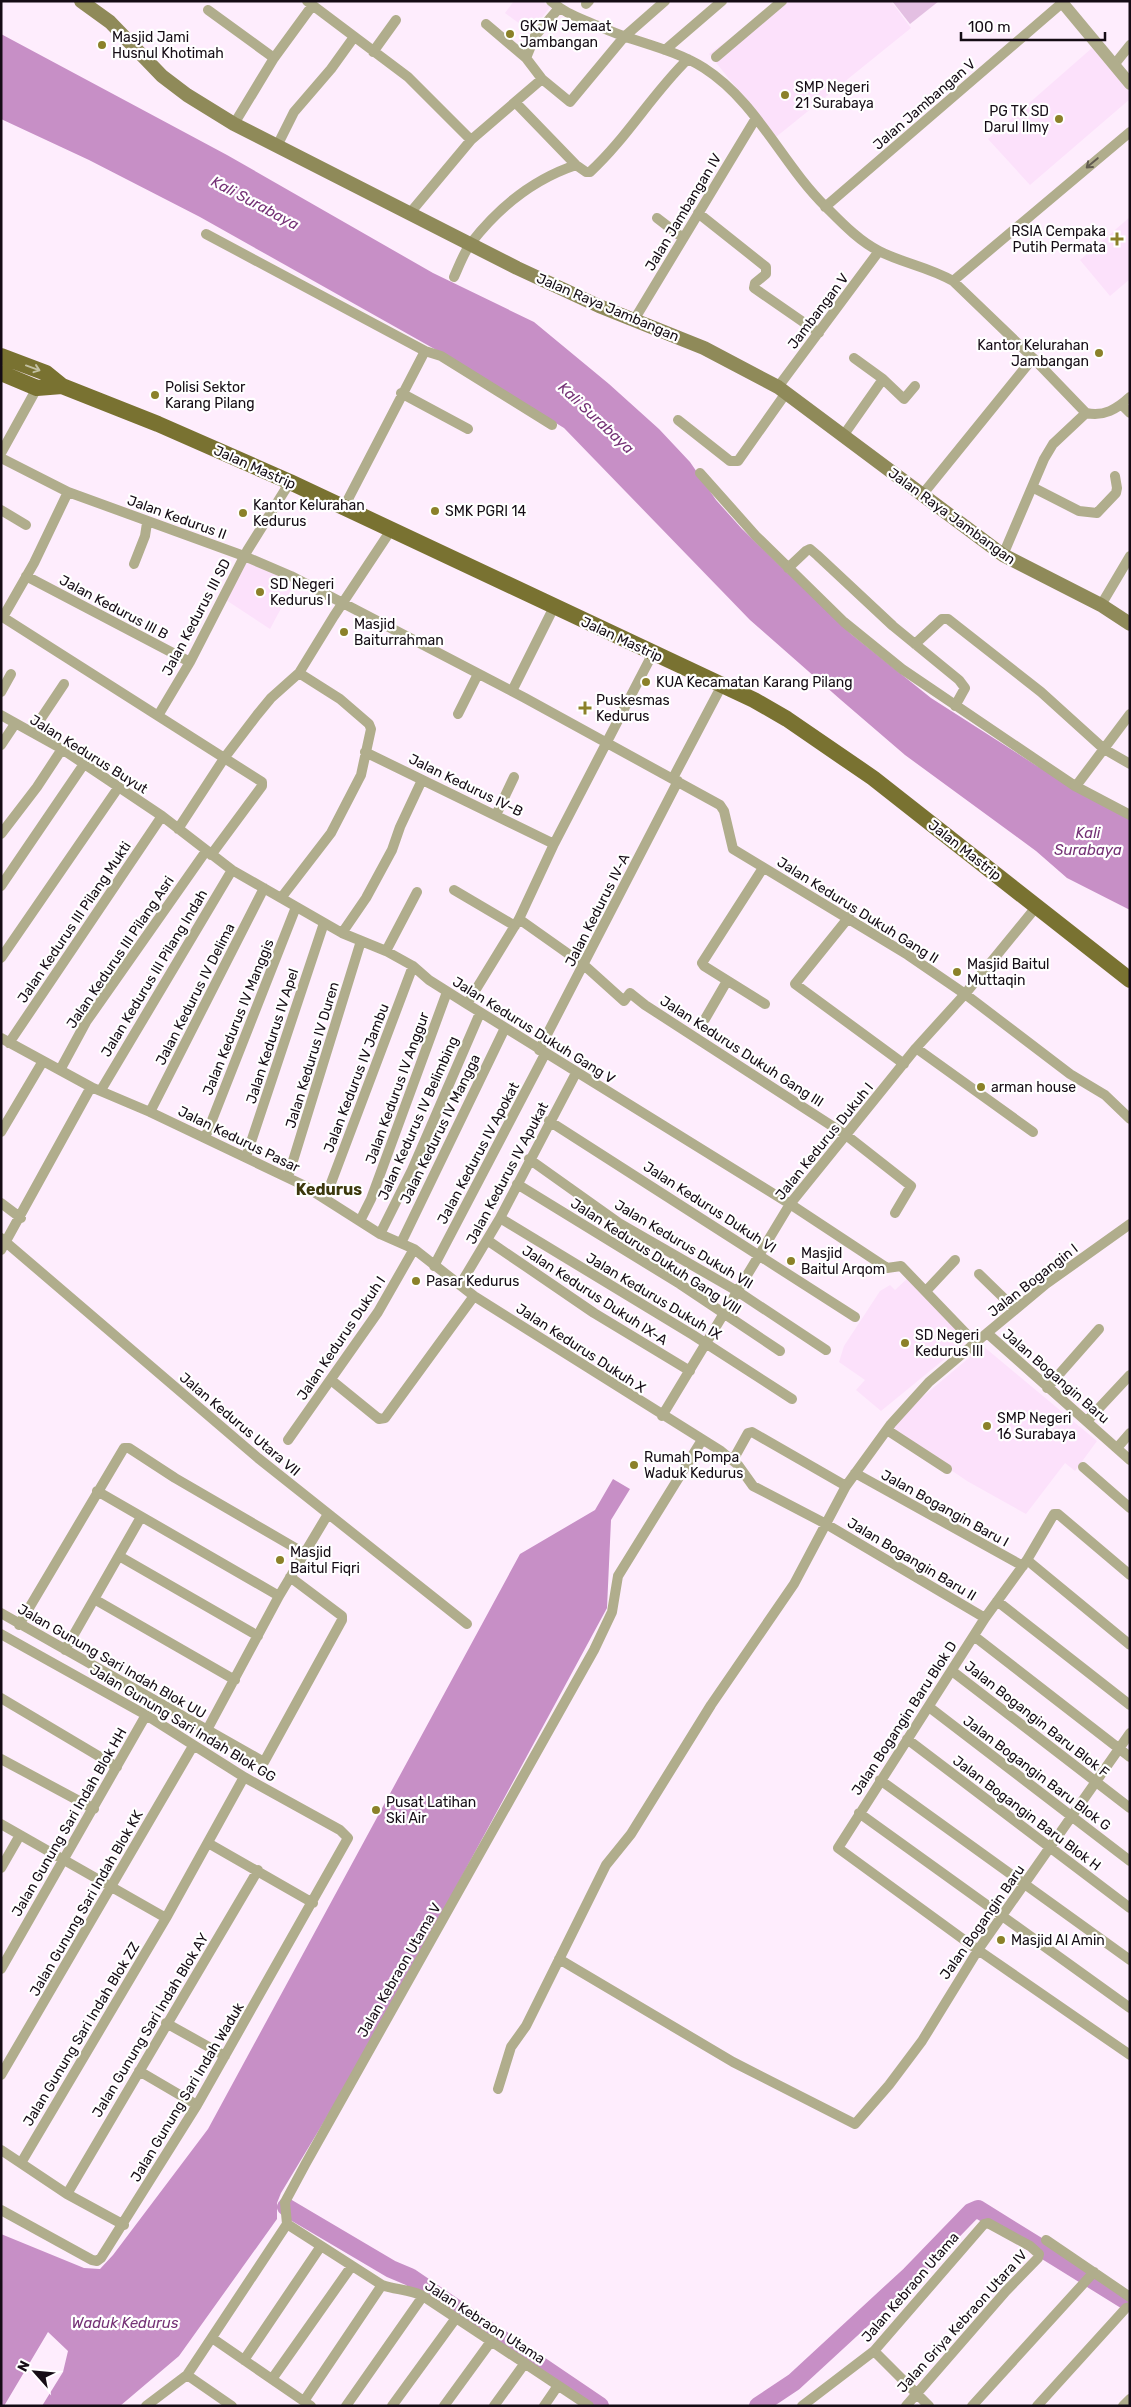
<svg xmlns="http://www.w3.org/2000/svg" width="1131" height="2407" font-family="Rubik,sans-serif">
<rect width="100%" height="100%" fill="#feedfd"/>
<path fill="#fce1fb" d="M 514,1 L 542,1 L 550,7 L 531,32 L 505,13 Z
M 782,1 L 891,1 L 911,28 L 776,137 L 709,54 Z
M 1092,48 L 1130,92 L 1130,99 L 1030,185 L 988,139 Z
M 1130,217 L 1130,279 L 1110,296 L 1080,260 Z
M 247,561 L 294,584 L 270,629 L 226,600 Z
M 909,1277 L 969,1339 L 881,1411 L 856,1390 L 865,1380 L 839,1362 L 844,1346 L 880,1291 L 890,1285 L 895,1290 Z
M 983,1346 L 1097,1441 L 1075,1471 L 1065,1463 L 1026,1514 L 967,1481 L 894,1431 L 894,1421 Z"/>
<path fill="#e3bfe2" d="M 892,1 L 939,1 L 910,24 Z"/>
<path fill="#c78fc6" d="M 1,34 L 227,155 L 433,273 L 534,322 L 609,384 L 659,429 L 690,462 L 716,500 L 742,529 L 851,634 L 931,698 L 1037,766 L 1130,817 L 1130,910 L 1067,878 L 1036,851 L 905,755 L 841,700 L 750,620 L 564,428 L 447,356 L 200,217 L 89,160 L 1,119 Z
M 613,1479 L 630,1489 L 611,1520 L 607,1608 L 375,2037 L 281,2193 L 277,2203 L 277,2219 L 179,2356 L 120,2406 L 42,2406 L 63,2372 L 68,2351 L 48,2332 L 4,2406 L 1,2406 L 1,2234 L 84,2268 L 100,2269 L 113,2255 L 208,2129 L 520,1554 L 595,1510 Z"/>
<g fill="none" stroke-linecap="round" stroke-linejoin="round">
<path stroke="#c78fc6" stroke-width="18" d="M 286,2207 L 391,2269 L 410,2277 L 600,2406
M 758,2406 L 794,2382 L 910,2275 L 971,2212 L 978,2209 L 1130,2303"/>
<path stroke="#b0ad8c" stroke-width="10" d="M 307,1 L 408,77 L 471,140
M 551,1 C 563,12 577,17 591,23 C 603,28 614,33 626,37 C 653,46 680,53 704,68 C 757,102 782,164 826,207 C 842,223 859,241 879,251 C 902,263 929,267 953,281 L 1033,358 L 1086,413
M 586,4 L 589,1
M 559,8 L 535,36 L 526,58 L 542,79 L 570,102 L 624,37 L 665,1
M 208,10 L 274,58
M 486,24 L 526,58
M 665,50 L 722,1
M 373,52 L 396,20
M 716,57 L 782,1
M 1114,65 L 1130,45
M 515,102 L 576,165 L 586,172 L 590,172 C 627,138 652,94 688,59
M 234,124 L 274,58 L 312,6
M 277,146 L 294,112 L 331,69 L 354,37
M 825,207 L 1062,3
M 410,213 L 471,140 L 542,79
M 698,213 L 766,267 L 766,274 L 755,283 L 754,288 L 819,333
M 657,218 L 683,238
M 206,234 L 425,351 L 344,507
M 454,277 C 459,266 464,252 471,243 C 499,207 534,179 576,165
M 953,281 L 1130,132
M 634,320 L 756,118
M 425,351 L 441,356 L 552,425
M 854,358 L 883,379 L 904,399 L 915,386
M 778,387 L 879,251
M 401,393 L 468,429
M 1122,405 L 1130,413
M 1086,413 C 1104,417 1117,409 1130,397
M 678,420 L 730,461 L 738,461 L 786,393
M 843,436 L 883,379
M 1,453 L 37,388
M 1,458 L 68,492 L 244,556 L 291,576 L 525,698 L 720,805 L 724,811 L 733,849 L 908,955 L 965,994 L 1070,1074 L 1105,1095 L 1130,1119
M 700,473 L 756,536 L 844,622 L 902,669 L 1075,786 L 1130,815
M 1032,487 L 1079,511 L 1097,513 L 1116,493 L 1117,488 L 1115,476
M 922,495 L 1033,358
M 1,510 L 26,525
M 1003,555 L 1044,459 L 1053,444 L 1086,413
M 134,564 L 145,536 L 147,523
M 788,568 L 806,551 L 810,549 L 817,555 L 893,626 L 959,680 L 965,688 L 955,706
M 26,576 L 190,662
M 1101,605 L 1130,556
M 1,616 L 262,782 L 262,786 L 211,855
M 3,617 L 34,563 L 68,492
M 915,644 L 942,619 L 948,619 L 1041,692 L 1104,749 L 1130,764
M 512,691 L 554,607
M 1,692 L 11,674
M 159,714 L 190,662 L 247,551 L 290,482
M 458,714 L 478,674
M 1,715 L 62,749 L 162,816 L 232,870 L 342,933 L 386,951 L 413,966 L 429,980 L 467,1004 L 790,1204 L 887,1268 L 901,1266 L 976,1344
M 32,732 L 64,684
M 1,745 L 15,724
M 365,752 L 554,844
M 673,778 L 722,685
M 1076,786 L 1130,714
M 496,815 L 514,777
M 178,829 L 225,757 L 257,715 L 271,698 L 299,673 L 334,616 L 391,530
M 1,834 L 37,787 L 62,749
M 763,868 L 702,963 L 704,966 L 765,1004
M 1,886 L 84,764
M 454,890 L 515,926
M 281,898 L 331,833 L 361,775 L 371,729 L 369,724 L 340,699 L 299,673
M 849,917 L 795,984 L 904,1064
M 519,919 L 584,965 L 624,1001 L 630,993 L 645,1005 L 846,1135 L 911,1186 L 895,1213
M 342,933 L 366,898 L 392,850 L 400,827 L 422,780
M 386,951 L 417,892
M 1,958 L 118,788
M 467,1004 L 519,919 L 554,844 L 653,653
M 705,1019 L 727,981
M 1,1038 L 91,1087 L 150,1112 L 303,1185 L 380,1234 L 414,1249 L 474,1296 L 721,1451 L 738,1465 L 753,1486 L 826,1524 L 985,1618
M 9,1043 L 162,816
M 916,1048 L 1033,1132
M 539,1050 L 678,781
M 60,1070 L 86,1022 L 206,851
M 101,1090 L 232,870
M 150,1112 L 264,888
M 549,1121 L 855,1317
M 1,1132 L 43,1061
M 205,1138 L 296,907
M 246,1157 L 324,923
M 529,1159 L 619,1223 L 737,1291 L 826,1350
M 288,1177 L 361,941
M 517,1184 L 680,1284 L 780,1351
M 325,1199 L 413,966
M 1,1203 L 21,1218
M 500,1218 L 693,1335 L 792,1399
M 360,1221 L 371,1199 L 447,992
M 380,1234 L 412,1170 L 480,1013
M 1,1238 L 258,1458 L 467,1624
M 487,1240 L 594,1313 L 690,1371
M 401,1243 L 505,1028
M 1,1250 L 91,1087
M 434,1266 L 545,1054
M 979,1274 L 1015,1309
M 460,1285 L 500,1218 L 576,1073
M 926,1291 L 955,1260
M 987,1333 L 1130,1460
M 331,1380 L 379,1419 L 385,1418 L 474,1296
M 1047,1388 L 1099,1329
M 662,1416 L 790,1204 L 916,1048 L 965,994 L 1037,906
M 1087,1421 L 1130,1375
M 887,1430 L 947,1469
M 288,1440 L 378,1312 L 414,1249
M 1117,1448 L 1130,1433
M 733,1460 L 748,1433 L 752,1432 L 846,1486
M 1083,1467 L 1130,1508
M 855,1473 L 1023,1566
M 97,1491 L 279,1596
M 119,1556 L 258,1636
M 1027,1560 L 1130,1645
M 1130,1575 L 1058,1514 L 1054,1514 L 1027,1560 L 985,1618 L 838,1848 L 978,1950 L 1130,2055
M 94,1599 L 235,1680
M 997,1601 L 1130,1705
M 1,1613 L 264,1762 L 342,1620 L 342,1616 L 290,1577
M 19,1625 L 124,1448 L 129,1448 L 175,1478 L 304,1553
M 1,1634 L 146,1715 L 244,1777 L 340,1830 L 348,1838 L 197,2105 L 101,2258 L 97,2261 L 92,2260 L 1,2210
M 974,1636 L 1130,1757
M 65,1650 L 141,1517
M 952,1671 L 1130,1808
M 1,1698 L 117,1767
M 929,1707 L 1130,1861
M 207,1730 L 279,1596 L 328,1514
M 907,1739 L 1130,1908
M 1,1759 L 94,1809
M 880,1780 L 1130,1960
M 859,1813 L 1130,2008
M 1,1824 L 166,1918
M 208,1843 L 313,1903
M 1,1868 L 20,1835
M 559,1959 L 733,2062 L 855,2124 L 889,2085 L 922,2041 L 978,1950 L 1130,1733
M 1,1969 L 146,1715
M 166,2023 L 225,2056
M 139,2071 L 197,2105
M 1,2075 L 193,1746
M 498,2089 L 511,2047 L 526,2026 L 606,1865 L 631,1834 L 711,1705 L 794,1584 L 846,1486 L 891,1424 L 929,1382 L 987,1333 L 1046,1284 L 1130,1224
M 1,2150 L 67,2194 L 124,2225
M 21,2163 L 166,1918 L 244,1777
M 67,2194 L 258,1870
M 287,2224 L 382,2285 C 395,2290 410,2289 423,2296 L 589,2406
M 1046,2240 L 1130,2297
M 212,2338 L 311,2406
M 874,2351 L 929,2406
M 244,2360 L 321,2246
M 187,2375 L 232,2406
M 272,2379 L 351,2267
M 304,2401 L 382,2285
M 146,2406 L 187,2375 L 287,2224 L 285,2202 L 306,2163 L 594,1650 L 612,1612 L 618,1576 L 702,1440
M 346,2406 L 423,2296
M 392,2406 L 456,2318
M 444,2406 L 492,2340
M 494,2406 L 525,2363
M 544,2406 L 557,2387
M 802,2406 L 874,2351 L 984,2224 L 988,2223 L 1030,2246 L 1039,2254 L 1038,2258 L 1006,2291 L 906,2406
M 972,2406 L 1094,2272
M 1037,2406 L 1126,2308 L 1130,2307
M 1123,2406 L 1130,2399"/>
<path stroke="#b0ad8c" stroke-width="12" d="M 1061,1 L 1130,84"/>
<path stroke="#8f8a59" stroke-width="14" d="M 81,1 L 110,22 L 162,76 L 187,95 L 234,124 L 517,268 L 599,306 L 704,348 L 778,387 L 1003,555 L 1101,605 L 1130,624"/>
<path stroke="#797231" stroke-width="16" d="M 1,356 L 46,373 L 62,386 L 158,424 L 290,482 L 754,700 L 787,719 L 873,778 L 1130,980
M 1,373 L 37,388 L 62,386"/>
</g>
<defs><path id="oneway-shaft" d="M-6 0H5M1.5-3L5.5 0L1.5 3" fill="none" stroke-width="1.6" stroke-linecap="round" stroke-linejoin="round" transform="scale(1.25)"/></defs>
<use stroke="#625c50" href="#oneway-shaft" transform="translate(1092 163) rotate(140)"/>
<use stroke="#c3c0a2" href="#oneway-shaft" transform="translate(33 368) rotate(20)"/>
<g fill="#8b8129" stroke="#fff" stroke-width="2">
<circle cx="510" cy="34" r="5"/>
<circle cx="102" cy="45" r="5"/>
<circle cx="785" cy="95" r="5"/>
<circle cx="1059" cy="119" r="5"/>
<path d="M1114.5 231.5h5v5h5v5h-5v5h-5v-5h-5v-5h5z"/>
<circle cx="1099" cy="353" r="5"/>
<circle cx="155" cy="395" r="5"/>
<circle cx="435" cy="511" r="5"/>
<circle cx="243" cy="513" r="5"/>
<circle cx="260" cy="592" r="5"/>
<circle cx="344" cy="632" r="5"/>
<circle cx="646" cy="682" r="5"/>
<path d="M582.5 700.5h5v5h5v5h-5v5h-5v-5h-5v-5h5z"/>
<circle cx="957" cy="972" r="5"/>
<circle cx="981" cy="1087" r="5"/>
<circle cx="791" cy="1261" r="5"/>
<circle cx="416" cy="1281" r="5"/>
<circle cx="905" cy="1343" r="5"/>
<circle cx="987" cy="1426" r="5"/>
<circle cx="634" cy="1465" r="5"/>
<circle cx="280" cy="1560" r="5"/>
<circle cx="376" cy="1810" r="5"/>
<circle cx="1001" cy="1940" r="5"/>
</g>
<g text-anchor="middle" stroke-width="4.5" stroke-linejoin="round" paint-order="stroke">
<g font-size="14" fill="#150c15" stroke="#fff" text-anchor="start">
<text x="520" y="31">GKJW Jemaat<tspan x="520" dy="16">Jambangan</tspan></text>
<text x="112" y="42">Masjid Jami<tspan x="112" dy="16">Husnul Khotimah</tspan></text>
<text x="795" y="92">SMP Negeri<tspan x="795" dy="16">21 Surabaya</tspan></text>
<text x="1049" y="116" text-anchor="end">PG TK SD<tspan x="1049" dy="16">Darul Ilmy</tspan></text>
<text x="1106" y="236" text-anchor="end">RSIA Cempaka<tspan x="1106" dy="16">Putih Permata</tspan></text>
<text x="1089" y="350" text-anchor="end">Kantor Kelurahan<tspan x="1089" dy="16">Jambangan</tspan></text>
<text x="165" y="392">Polisi Sektor<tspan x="165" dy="16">Karang Pilang</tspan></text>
<text x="253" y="510">Kantor Kelurahan<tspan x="253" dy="16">Kedurus</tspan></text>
<text x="445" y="516">SMK PGRI 14</text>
<text x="270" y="589">SD Negeri<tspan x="270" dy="16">Kedurus I</tspan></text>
<text x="354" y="629">Masjid<tspan x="354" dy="16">Baiturrahman</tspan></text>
<text x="656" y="687">KUA Kecamatan Karang Pilang</text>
<text x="596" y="705">Puskesmas<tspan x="596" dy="16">Kedurus</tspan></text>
<text x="967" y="969">Masjid Baitul<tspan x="967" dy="16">Muttaqin</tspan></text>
<text x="991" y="1092">arman house</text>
<text x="801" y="1258">Masjid<tspan x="801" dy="16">Baitul Arqom</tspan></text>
<text x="426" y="1286">Pasar Kedurus</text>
<text x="915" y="1340">SD Negeri<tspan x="915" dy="16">Kedurus III</tspan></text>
<text x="997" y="1423">SMP Negeri<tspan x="997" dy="16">16 Surabaya</tspan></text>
<text x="644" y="1462">Rumah Pompa<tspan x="644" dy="16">Waduk Kedurus</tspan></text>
<text x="290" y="1557">Masjid<tspan x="290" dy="16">Baitul Fiqri</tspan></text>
<text x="386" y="1807">Pusat Latihan<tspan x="386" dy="16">Ski Air</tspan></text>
<text x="1011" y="1945">Masjid Al Amin</text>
</g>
<g font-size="14" fill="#150c15" stroke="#fff">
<text transform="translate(924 104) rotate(-41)" y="5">Jalan Jambangan V</text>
<text transform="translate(683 212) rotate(-59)" y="5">Jalan Jambangan IV</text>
<text transform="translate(608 307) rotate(23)" y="5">Jalan Raya Jambangan</text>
<text transform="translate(818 311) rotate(-53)" y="5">Jambangan V</text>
<text transform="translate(255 467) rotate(24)" y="5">Jalan Mastrip</text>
<text transform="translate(952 516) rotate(36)" y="5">Jalan Raya Jambangan</text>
<text transform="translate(177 517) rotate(20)" y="5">Jalan Kedurus II</text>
<text transform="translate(114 607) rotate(28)" y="5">Jalan Kedurus III B</text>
<text transform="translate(196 617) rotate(-62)" y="5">Jalan Kedurus III SD</text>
<text transform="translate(622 639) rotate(25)" y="5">Jalan Mastrip</text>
<text transform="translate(89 754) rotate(32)" y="5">Jalan Kedurus Buyut</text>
<text transform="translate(466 785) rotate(26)" y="5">Jalan Kedurus IV-B</text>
<text transform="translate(965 850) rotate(38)" y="5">Jalan Mastrip</text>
<text transform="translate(597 910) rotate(-63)" y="5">Jalan Kedurus IV-A</text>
<text transform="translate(858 910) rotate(32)" y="5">Jalan Kedurus Dukuh Gang II</text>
<text transform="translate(74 922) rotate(-56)" y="5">Jalan Kedurus III Pilang Mukti</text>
<text transform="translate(120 952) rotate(-56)" y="5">Jalan Kedurus III Pilang Asri</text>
<text transform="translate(154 973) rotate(-59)" y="5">Jalan Kedurus III Pilang Indah</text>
<text transform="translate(195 994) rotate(-63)" y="5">Jalan Kedurus IV Delima</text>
<text transform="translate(238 1017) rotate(-68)" y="5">Jalan Kedurus IV Manggis</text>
<text transform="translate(534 1030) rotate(32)" y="5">Jalan Kedurus Dukuh Gang V</text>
<text transform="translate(272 1036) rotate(-72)" y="5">Jalan Kedurus IV Apel</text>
<text transform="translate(742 1051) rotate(33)" y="5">Jalan Kedurus Dukuh Gang III</text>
<text transform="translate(312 1055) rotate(-73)" y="5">Jalan Kedurus IV Duren</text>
<text transform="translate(356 1078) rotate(-69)" y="5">Jalan Kedurus IV Jambu</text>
<text transform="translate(397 1088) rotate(-70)" y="5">Jalan Kedurus IV Anggur</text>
<text transform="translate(418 1118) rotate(-66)" y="5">Jalan Kedurus IV Belimbing</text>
<text transform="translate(440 1129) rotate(-64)" y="5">Jalan Kedurus IV Mangga</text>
<text transform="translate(239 1139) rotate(26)" y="5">Jalan Kedurus Pasar</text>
<text transform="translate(824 1141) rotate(-51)" y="5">Jalan Kedurus Dukuh I</text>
<text transform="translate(478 1153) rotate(-62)" y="5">Jalan Kedurus IV Apokat</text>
<text transform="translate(507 1173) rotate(-62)" y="5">Jalan Kedurus IV Apukat</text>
<text transform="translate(710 1207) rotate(33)" y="5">Jalan Kedurus Dukuh VI</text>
<text transform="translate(684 1244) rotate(31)" y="5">Jalan Kedurus Dukuh VII</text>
<text transform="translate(656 1256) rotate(33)" y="5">Jalan Kedurus Dukuh Gang VIII</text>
<text transform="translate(1033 1280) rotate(-38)" y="5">Jalan Bogangin I</text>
<text transform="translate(595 1295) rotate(33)" y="5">Jalan Kedurus Dukuh IX-A</text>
<text transform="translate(654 1296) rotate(31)" y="5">Jalan Kedurus Dukuh IX</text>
<text transform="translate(341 1338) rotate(-56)" y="5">Jalan Kedurus Dukuh I</text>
<text transform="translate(581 1348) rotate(33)" y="5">Jalan Kedurus Dukuh X</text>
<text transform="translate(1056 1376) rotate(41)" y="5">Jalan Bogangin Baru</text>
<text transform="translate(240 1424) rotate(40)" y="5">Jalan Kedurus Utara VII</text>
<text transform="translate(945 1508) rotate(29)" y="5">Jalan Bogangin Baru I</text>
<text transform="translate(912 1559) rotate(31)" y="5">Jalan Bogangin Baru II</text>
<text transform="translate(112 1661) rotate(30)" y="5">Jalan Gunung Sari Indah Blok UU</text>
<text transform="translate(904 1718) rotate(-57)" y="5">Jalan Bogangin Baru Blok D</text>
<text transform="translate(1037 1719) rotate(38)" y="5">Jalan Bogangin Baru Blok F</text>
<text transform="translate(183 1723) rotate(31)" y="5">Jalan Gunung Sari Indah Blok GG</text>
<text transform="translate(1037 1773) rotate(37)" y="5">Jalan Bogangin Baru Blok G</text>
<text transform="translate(1027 1813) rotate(37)" y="5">Jalan Bogangin Baru Blok H</text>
<text transform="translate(69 1822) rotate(-60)" y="5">Jalan Gunung Sari Indah Blok HH</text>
<text transform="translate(86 1903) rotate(-60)" y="5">Jalan Gunung Sari Indah Blok KK</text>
<text transform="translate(982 1922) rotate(-55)" y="5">Jalan Bogangin Baru</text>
<text transform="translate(399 1970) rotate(-60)" y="5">Jalan Kebraon Utama V</text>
<text transform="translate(150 2025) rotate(-59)" y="5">Jalan Gunung Sari Indah Blok AY</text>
<text transform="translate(81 2034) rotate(-59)" y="5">Jalan Gunung Sari Indah Blok ZZ</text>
<text transform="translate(187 2092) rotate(-59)" y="5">Jalan Gunung Sari Indah Waduk</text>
<text transform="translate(910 2287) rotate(-49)" y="5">Jalan Kebraon Utama</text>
<text transform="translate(962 2321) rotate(-48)" y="5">Jalan Griya Kebraon Utara IV</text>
<text transform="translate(485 2322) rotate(33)" y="5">Jalan Kebraon Utama</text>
</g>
<g font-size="15" font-style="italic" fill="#753276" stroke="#fff">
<text transform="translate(255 203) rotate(28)" y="5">Kali Surabaya</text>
<text transform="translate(596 418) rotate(43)" y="5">Kali Surabaya</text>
<text x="1088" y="838">Kali<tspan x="1088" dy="17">Surabaya</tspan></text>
<text x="125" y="2328">Waduk Kedurus</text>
</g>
<g font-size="16" font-weight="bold" fill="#3c380d" stroke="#fff">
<text x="329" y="1195">Kedurus</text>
</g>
</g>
<rect width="1131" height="2407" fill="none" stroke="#150c15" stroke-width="5"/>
<g transform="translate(35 2372) rotate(297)" stroke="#ffffff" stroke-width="4" paint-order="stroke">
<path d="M0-4L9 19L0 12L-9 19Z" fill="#150c15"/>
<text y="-8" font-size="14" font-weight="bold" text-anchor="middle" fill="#150c15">N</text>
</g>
<path d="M961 32v8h144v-8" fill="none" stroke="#150c15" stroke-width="2.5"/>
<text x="968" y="32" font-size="15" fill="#150c15" stroke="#ffffff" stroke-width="4" paint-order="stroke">100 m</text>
</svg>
